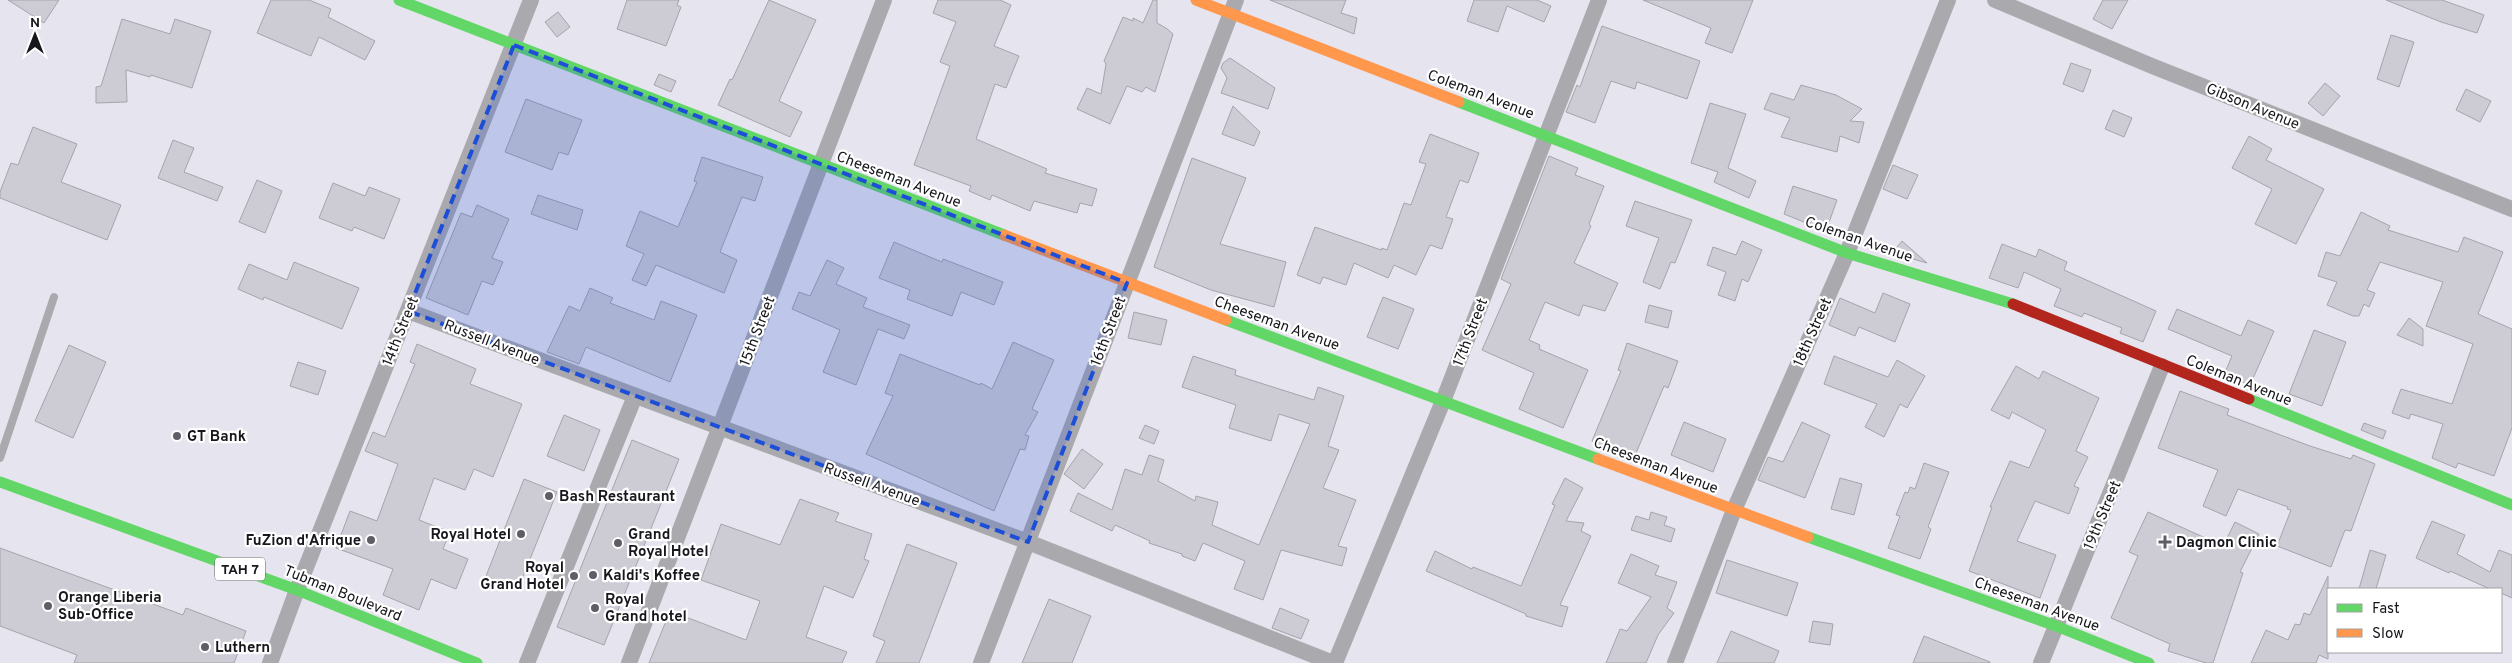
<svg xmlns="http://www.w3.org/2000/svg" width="2512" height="663" font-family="Overpass,sans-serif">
<rect width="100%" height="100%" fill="#e6e4ee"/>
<path fill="#cdccd4" stroke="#a5a4ab" d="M 8,0 L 59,0 L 44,23 Z
M 271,0 L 309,0 L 331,9 L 328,17 L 375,41 L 365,60 L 319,37 L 311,56 L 257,33 Z
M 627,0 L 679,0 L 677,5 L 681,7 L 666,46 L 617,29 Z
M 769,0 L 816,20 L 779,101 L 802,112 L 790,137 L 718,105 L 730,79 L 732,80 Z
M 938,0 L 1000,0 L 1011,5 L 994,46 L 1019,56 L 1006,88 L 995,84 L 976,139 L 1047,169 L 1045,173 L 1097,189 L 1092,206 L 1080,203 L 1077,213 L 1034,201 L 1030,211 L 992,195 L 990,200 L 969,191 L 971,186 L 914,165 L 950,66 L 940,62 L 956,22 L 933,13 Z
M 1153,0 L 1157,0 L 1157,23 L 1166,28 L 1173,34 L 1155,92 L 1146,87 L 1142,92 L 1127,86 L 1110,124 L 1077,109 L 1087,88 L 1101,94 L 1106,64 L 1104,61 L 1123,17 L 1133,21 L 1133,18 L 1143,23 Z
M 1270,0 L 1346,0 L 1341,13 L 1357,18 L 1354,34 Z
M 1474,0 L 1537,0 L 1551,6 L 1544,22 L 1507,6 L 1498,32 L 1467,21 Z
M 1643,0 L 1753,0 L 1732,53 L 1705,43 L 1711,28 Z
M 2103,0 L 2128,0 L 2112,29 L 2093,19 Z
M 2386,0 L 2442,0 L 2484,15 L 2477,33 L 2441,22 Z
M 558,12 L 570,27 L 557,37 L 545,22 Z
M 122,19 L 170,34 L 175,19 L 211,31 L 192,88 L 151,75 L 150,77 L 126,70 L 127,102 L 96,103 L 96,87 L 101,86 Z
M 1602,26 L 1700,61 L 1687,99 L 1637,82 L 1635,89 L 1611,81 L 1595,123 L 1566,112 L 1577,85 L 1580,87 Z
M 2391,35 L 2414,42 L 2399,87 L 2377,79 Z
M 1230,58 L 1275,88 L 1268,109 L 1221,93 L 1227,78 L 1221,68 L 1223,63 Z
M 2071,63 L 2091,70 L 2083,92 L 2063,84 Z
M 659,74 L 676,81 L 671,92 L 654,85 Z
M 2325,83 L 2340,96 L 2323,116 L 2308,103 Z
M 1801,85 L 1836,95 L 1862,109 L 1850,121 L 1864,122 L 1859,143 L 1840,136 L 1837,152 L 1781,137 L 1790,118 L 1764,109 L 1771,93 L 1794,100 Z
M 2466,89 L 2491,101 L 2480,122 L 2456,110 Z
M 526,99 L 582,120 L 568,155 L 559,152 L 552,170 L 505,152 Z
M 1710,103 L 1746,114 L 1728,168 L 1756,181 L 1749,198 L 1714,182 L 1718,172 L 1691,163 Z
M 1233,106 L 1260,132 L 1254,146 L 1222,134 Z
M 2113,110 L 2132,118 L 2124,137 L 2105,129 Z
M 33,127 L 77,144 L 61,182 L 121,205 L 107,240 L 0,198 L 0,192 L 11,163 L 18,165 Z
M 1430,134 L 1479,153 L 1468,183 L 1460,180 L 1446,217 L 1453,219 L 1442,249 L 1430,245 L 1416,275 L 1394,265 L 1388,278 L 1354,263 L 1346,285 L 1323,277 L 1320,284 L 1297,275 L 1315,227 L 1381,250 L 1382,248 L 1387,250 L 1404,203 L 1411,205 L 1426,164 L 1419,162 Z
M 2249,136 L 2272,149 L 2266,160 L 2324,189 L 2296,244 L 2255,224 L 2272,189 L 2232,168 Z
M 173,140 L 194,148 L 184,172 L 223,187 L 217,201 L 158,178 Z
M 1549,156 L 1578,168 L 1575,175 L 1604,186 L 1589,224 L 1591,226 L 1574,263 L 1618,283 L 1605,311 L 1583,305 L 1579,316 L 1545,302 L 1529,340 L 1540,345 L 1539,349 L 1588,370 L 1563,428 L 1519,409 L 1534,373 L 1482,350 L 1511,284 L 1501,279 Z
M 702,157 L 763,177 L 755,201 L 742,197 L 720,252 L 737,260 L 724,293 L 656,265 L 646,286 L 632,280 L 644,254 L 626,246 L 640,211 L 678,227 L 697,182 L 694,181 Z
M 1192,158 L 1246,178 L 1220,244 L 1286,262 L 1274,307 L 1211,290 L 1154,267 Z
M 1893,165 L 1918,175 L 1907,199 L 1883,189 Z
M 257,180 L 282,191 L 265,233 L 239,222 Z
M 333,183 L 365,196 L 369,187 L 400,199 L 384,239 L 354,227 L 352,231 L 319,218 Z
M 1793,186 L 1837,200 L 1826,231 L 1784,214 Z
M 538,195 L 583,210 L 577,230 L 531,214 Z
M 1635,201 L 1692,220 L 1675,263 L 1671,262 L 1660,289 L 1643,282 L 1659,238 L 1626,226 Z
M 477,205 L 509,219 L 492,258 L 503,262 L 493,285 L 482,281 L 468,315 L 426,298 L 461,213 L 472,217 Z
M 2361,212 L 2390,226 L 2388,230 L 2458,252 L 2464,237 L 2503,252 L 2478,314 L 2512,329 L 2512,428 L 2494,476 L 2458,463 L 2456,468 L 2432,458 L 2443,424 L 2411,414 L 2409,419 L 2392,413 L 2401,389 L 2452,404 L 2473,344 L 2426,326 L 2443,282 L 2380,262 L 2367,290 L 2375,293 L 2369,307 L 2364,304 L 2359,316 L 2353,316 L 2327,305 L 2337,282 L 2318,276 L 2326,252 L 2340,256 Z
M 1742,241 L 1762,250 L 1748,282 L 1742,279 L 1735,301 L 1718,295 L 1726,272 L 1707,265 L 1713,247 L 1736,255 Z
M 1902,241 L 1927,263 L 1892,253 Z
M 894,242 L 942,262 L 943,259 L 1003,282 L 994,305 L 961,292 L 952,316 L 907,299 L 910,290 L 879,278 Z
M 2002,244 L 2036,257 L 2039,249 L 2067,262 L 2064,270 L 2156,311 L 2143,342 L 2120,333 L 2122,328 L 2084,313 L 2082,317 L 2054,306 L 2061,289 L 2024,272 L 2018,288 L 1989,278 Z
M 827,260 L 844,268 L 836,284 L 867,298 L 863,307 L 910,325 L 904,339 L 878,329 L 856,385 L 823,372 L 840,330 L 792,309 L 799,292 L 810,296 Z
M 294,262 L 359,288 L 342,329 L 264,297 L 263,300 L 238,289 L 249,264 L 287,280 Z
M 590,288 L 613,298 L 610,303 L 654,320 L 661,301 L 697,315 L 670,382 L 586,347 L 579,364 L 547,352 L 569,306 L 580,311 Z
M 1883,293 L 1910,304 L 1895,342 L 1859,327 L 1855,336 L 1829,325 L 1840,298 L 1875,313 Z
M 1383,297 L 1414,309 L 1398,349 L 1367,337 Z
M 1649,305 L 1672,311 L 1668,328 L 1645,322 Z
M 2177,309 L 2241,336 L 2248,320 L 2274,331 L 2250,385 L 2224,375 L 2232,356 L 2168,329 Z
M 1134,312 L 1167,320 L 1161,345 L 1128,338 Z
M 2409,318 L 2423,329 L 2423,346 L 2397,335 Z
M 2314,330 L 2346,342 L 2322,406 L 2289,394 Z
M 1013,342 L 1054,360 L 1032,409 L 1038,412 L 1025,435 L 1029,436 L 1025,450 L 1020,449 L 994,511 L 866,454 L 893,396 L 885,393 L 900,354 L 980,385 L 981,383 L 992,389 Z
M 1627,343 L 1678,361 L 1668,388 L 1664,386 L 1634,458 L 1592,441 L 1621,371 L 1618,370 Z
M 417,344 L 476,369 L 470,384 L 522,404 L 493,477 L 474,469 L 465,490 L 434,478 L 419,520 L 450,532 L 443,549 L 468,559 L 456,589 L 431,579 L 419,610 L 383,595 L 393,569 L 336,548 L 350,511 L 377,521 L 398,464 L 365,451 L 373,432 L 385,437 L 415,364 L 410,362 Z
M 69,345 L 106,362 L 73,438 L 35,421 Z
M 1193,356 L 1236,370 L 1235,375 L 1314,400 L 1318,387 L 1344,396 L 1328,446 L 1339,450 L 1323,488 L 1356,500 L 1338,546 L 1347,548 L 1342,566 L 1281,550 L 1263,600 L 1234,589 L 1245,561 L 1203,543 L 1195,561 L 1182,556 L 1182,554 L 1149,543 L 1150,541 L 1115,525 L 1112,531 L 1070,511 L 1078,493 L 1112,510 L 1125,469 L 1142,475 L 1149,455 L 1164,460 L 1158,481 L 1195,501 L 1196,496 L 1218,502 L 1212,525 L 1259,545 L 1310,424 L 1279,414 L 1271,441 L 1229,428 L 1236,405 L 1182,387 Z
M 1834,356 L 1888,377 L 1897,360 L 1925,376 L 1907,408 L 1900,404 L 1884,437 L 1865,427 L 1877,404 L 1824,384 Z
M 298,362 L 326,371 L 318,395 L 290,386 Z
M 2016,366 L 2039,379 L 2043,371 L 2099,398 L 2076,451 L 2088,457 L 2074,486 L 2079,488 L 2069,514 L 2035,501 L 2017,541 L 2056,555 L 2040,598 L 1969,571 L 1992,507 L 1990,507 L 2010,461 L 2029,468 L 2046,430 L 2012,412 L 2009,419 L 1991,410 Z
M 2180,391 L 2229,409 L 2227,415 L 2310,446 L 2351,459 L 2353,455 L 2375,464 L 2351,531 L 2345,530 L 2331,567 L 2277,546 L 2291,510 L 2287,509 L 2288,507 L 2238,489 L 2226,516 L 2203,506 L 2218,470 L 2158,448 Z
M 564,415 L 600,430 L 584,471 L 547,456 Z
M 1684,422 L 1726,439 L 1713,472 L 1671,455 Z
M 1802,422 L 1830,435 L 1805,498 L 1758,480 L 1768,457 L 1783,462 Z
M 2364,423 L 2386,431 L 2383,439 L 2361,430 Z
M 1145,425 L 1159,431 L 1154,444 L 1139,438 Z
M 632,440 L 679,459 L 604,645 L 557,627 Z
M 1082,449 L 1103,464 L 1084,489 L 1064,474 Z
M 1924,463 L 1949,472 L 1928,527 L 1931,529 L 1920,559 L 1888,548 L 1900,516 L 1896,515 L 1905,492 L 1908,493 L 1910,487 L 1915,489 Z
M 1565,478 L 1583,488 L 1566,521 L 1584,523 L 1581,531 L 1591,536 L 1560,605 L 1568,607 L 1562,627 L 1526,616 L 1526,614 L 1426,571 L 1435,551 L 1472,569 L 1473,567 L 1521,586 L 1555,505 L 1552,504 Z
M 1840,478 L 1862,484 L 1854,515 L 1831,509 Z
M 524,479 L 557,492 L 518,589 L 486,576 Z
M 800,499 L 839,513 L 835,521 L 872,534 L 864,559 L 869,561 L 853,598 L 824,586 L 806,637 L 847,652 L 842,663 L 649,663 L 670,611 L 746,640 L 760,601 L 701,580 L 721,524 L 780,545 Z
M 1651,512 L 1667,517 L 1664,525 L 1675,529 L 1671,542 L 1631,530 L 1636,516 L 1649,520 Z
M 2148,512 L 2223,546 L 2235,522 L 2259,534 L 2240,572 L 2243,573 L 2213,663 L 2206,663 L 2168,651 L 2170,644 L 2111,618 L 2138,556 L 2129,552 Z
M 2432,521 L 2465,535 L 2457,554 L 2490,572 L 2499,550 L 2512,555 L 2512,598 L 2501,593 L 2501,589 L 2490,589 L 2450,571 L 2449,573 L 2416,558 Z
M 907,544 L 957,563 L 919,663 L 876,663 L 885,641 L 873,636 Z
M 0,548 L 183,615 L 186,608 L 246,631 L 234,663 L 74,663 L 77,655 L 0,626 Z
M 2370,550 L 2386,555 L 2376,589 L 2359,589 Z
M 1631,554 L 1659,566 L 1655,575 L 1677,582 L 1667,608 L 1674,613 L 1658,635 L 1646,663 L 1606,663 L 1620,629 L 1627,631 L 1651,597 L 1618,583 Z
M 1727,560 L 1798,583 L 1787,616 L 1716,593 Z
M 2328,576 L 2328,659 L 2319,655 L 2316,663 L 2251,663 L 2266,630 L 2288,640 L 2295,624 L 2300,625 L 2304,613 L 2310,615 Z
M 1049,599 L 1091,616 L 1072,663 L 1022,663 Z
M 1280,608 L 1309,620 L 1301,639 L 1272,628 Z
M 1813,621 L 1833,624 L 1830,645 L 1809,642 Z
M 1731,631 L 1779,651 L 1774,663 L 1717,663 Z
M 1924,636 L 1990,662 L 1990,663 L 1913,663 Z"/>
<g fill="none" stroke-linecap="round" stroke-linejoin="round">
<path stroke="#aaa9ad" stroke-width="8" d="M 0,458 L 54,297"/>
<path stroke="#aaa9ad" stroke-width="16" d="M 1995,0 L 2152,66 L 2512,209
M 408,311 L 1028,542 L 1333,663
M 270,663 L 297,590 L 531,0
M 527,663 L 635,396
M 629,663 L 884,0
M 981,663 L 1236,0
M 1335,663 L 1443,401 L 1599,0
M 1675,663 L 1734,510 L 1847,253 L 1948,0
M 2041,663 L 2162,366"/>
<path stroke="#63d668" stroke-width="11" d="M 399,0 L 1004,235
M 1459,102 L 1847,253 L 2013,304
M 1226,320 L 1598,459
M 2249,399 L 2512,505
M 0,482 L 297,590 L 477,663
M 1808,537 L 2056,626 L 2149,663"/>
<path stroke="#ff974d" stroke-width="11" d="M 1196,0 L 1459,102
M 1004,235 L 1226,320
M 1598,459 L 1808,537"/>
<path stroke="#b3261e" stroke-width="11" d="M 2013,304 L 2249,399"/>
</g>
<path fill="#1d4ed8" fill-opacity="0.2" stroke="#1d4ed8" stroke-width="4" stroke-dasharray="10 6" stroke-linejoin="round" d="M 514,45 L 1127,283 L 1028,542 L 408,311 Z"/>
<g fill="#5f5e66" stroke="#fff" stroke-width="2">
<circle cx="177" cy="436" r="5"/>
<circle cx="549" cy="496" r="5"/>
<circle cx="521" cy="534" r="5"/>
<circle cx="371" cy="540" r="5"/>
<path d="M2162.5 534.5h5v5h5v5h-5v5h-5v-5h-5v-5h5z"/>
<circle cx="618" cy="543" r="5"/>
<circle cx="593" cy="575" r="5"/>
<circle cx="574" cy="576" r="5"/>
<circle cx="48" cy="606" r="5"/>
<circle cx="595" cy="608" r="5"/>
<circle cx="205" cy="647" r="5"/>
</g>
<g text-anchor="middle" stroke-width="4.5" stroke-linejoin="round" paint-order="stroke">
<rect fill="#fff" stroke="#5d5c60" stroke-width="1" x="215" y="557.5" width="50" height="23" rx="4"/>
<g font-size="14" font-weight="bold" fill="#17161c">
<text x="240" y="574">TAH 7</text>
</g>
<g font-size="15" fill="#17161c" stroke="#fff">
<text transform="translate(1481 94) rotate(21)" y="5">Coleman Avenue</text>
<text transform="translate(2253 106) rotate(22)" y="5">Gibson Avenue</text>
<text transform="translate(899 179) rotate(21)" y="5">Cheeseman Avenue</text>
<text transform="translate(1859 239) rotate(19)" y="5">Coleman Avenue</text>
<text transform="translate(1277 323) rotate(20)" y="5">Cheeseman Avenue</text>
<text transform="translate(400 331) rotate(-68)" y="5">14th Street</text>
<text transform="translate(757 331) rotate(-69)" y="5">15th Street</text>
<text transform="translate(1108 331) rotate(-69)" y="5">16th Street</text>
<text transform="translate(1470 332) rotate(-69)" y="5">17th Street</text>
<text transform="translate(1812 332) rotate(-66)" y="5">18th Street</text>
<text transform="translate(492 342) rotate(21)" y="5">Russell Avenue</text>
<text transform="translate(2239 380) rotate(22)" y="5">Coleman Avenue</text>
<text transform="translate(1656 465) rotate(21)" y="5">Cheeseman Avenue</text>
<text transform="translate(872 484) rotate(20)" y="5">Russell Avenue</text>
<text transform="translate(2102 515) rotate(-67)" y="5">19th Street</text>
<text transform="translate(343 593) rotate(22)" y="5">Tubman Boulevard</text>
<text transform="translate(2037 604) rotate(20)" y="5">Cheeseman Avenue</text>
</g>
<g font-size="15" font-weight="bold" fill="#17161c" stroke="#fff" text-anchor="start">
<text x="187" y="441">GT Bank</text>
<text x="559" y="501">Bash Restaurant</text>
<text x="511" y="539" text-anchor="end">Royal Hotel</text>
<text x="628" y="539">Grand<tspan x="628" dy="17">Royal Hotel</tspan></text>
<text x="361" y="545" text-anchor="end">FuZion d'Afrique</text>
<text x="2176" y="547">Dagmon Clinic</text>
<text x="564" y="572" text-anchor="end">Royal<tspan x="564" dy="17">Grand Hotel</tspan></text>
<text x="603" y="580">Kaldi's Koffee</text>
<text x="58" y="602">Orange Liberia<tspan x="58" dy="17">Sub-Office</tspan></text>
<text x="605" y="604">Royal<tspan x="605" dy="17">Grand hotel</tspan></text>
<text x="215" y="652">Luthern</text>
</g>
</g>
<rect x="2327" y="588" width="175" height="65" fill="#ffffff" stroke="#a2a2a4"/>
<rect x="2337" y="604" width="25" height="8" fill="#63d668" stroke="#a2a2a4"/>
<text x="2372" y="613" font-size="15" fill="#17161c">Fast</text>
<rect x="2337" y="629" width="25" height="8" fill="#ff974d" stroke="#a2a2a4"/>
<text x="2372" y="638" font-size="15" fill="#17161c">Slow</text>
<g transform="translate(35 35)" stroke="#ffffff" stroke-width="4" paint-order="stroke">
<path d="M0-4L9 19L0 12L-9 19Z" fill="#17161c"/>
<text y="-8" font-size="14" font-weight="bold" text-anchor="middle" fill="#17161c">N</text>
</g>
</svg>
